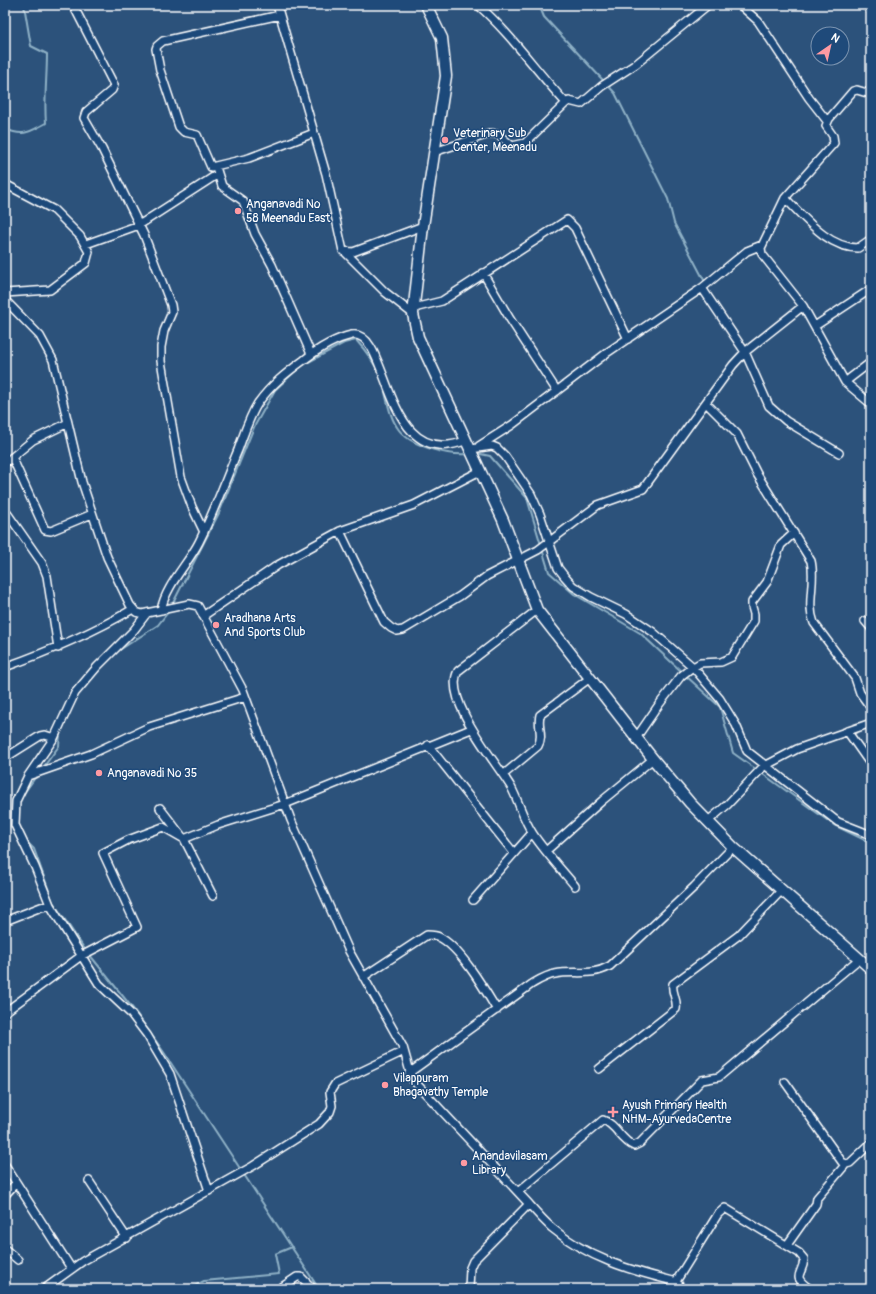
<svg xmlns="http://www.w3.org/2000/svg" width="876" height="1294" font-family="Pangolin,sans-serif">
<rect width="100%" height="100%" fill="#2c527b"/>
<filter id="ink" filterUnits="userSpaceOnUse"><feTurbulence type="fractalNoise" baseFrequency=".025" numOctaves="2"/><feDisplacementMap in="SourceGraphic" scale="8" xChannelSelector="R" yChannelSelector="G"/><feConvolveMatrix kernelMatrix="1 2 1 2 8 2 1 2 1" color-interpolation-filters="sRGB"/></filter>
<g filter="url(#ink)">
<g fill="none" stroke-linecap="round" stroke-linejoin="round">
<path stroke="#8fb1c6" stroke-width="2" d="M 539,5 L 544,17 L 615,93 L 668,199 L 674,223 L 704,280
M 5,129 C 24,137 29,132 46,123 C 44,100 47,77 47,54 L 31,46 L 24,5
M 476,453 L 490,456 L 527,498 L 541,545
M 542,549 L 549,572 L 574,594 L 640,633 L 682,672
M 172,605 L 219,513 L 254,427 L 275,390 L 301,366 L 344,343 L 356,340 C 367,352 375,363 381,378 C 387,395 388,416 399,430 C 412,447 449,456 469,454
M 115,653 L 158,625 L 169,611
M 685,675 L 720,707 L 733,753 L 757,770
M 75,689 L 81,682
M 42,769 L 59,746 L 60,733
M 760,772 L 834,825 L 871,843
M 22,796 L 37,775
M 25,840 L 34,849 L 53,902 L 86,951
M 89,954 L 134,1010 L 163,1051 L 319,1289
M 189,1289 L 204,1281 L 279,1274 L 275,1254 L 292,1247"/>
<g stroke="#fff" stroke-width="10">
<path id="street" d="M 73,5 L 114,85 L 112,90 L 86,112 L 84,118 L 102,149 L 144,235 L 171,305 L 172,312 L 164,331 L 161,347 L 161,361 L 181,477 L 192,507 L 204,532
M 277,5 L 326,174 L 343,251 L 353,252 L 423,226
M 478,5 C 511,34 536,71 566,103
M 740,5 L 758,21 L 809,98 L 827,121
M 864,5 L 871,10
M 280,15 L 163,41 L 157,46 L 156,49 L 160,70 L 179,127 L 184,132 L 197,135 L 211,167 L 249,158 L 314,133
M 434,152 L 492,133 L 499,135 L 512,146 L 525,143 L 566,103 L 569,101 L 581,104 L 602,86 L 636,64 L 708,5
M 216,167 L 222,186 L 243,201 L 255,234 L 272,265 L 311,354
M 5,184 L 54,210 L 80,236 L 89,252 L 86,263 L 50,290 L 5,293
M 785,198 C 805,218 828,248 858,248 L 871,239
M 86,244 L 139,225 L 218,174
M 345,252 L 385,292 L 413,314
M 483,273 L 510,319 L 557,391
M 702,288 L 745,352 L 769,406 L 786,421 L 839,453
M 5,300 L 40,336 L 53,360 L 82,482 L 107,557 L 130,605 L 136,612 L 142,614 L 189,604 L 198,606 L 243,690 L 291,820 L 349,951 L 403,1047 L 412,1079 L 529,1204
M 414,308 L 442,301 L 567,220 L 575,228 L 628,339
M 815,326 L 871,289
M 871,362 L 845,382 L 871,404
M 845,382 L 803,306 L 762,254 L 761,248 L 785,198 L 834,143 L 833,136 L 826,126 L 829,119 L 853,91 L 857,90 L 867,93 L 871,90
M 706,403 L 737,434 L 757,474 L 811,561 C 816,582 806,602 814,623 L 855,678 L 860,693 L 871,708
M 479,446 L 512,425 L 608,352 L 702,288 L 747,251 L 762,245
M 471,449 L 492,446 L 497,448 L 505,456 L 531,494 L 540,514 L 558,568 L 565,577 L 573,586 L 591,597 L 626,614 L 653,632 L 693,667 L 720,699 L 736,725 L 747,751 L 838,822 L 871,835
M 12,457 L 45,530 L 51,531 L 92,514
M 5,463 L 33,440 L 68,423
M 5,510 L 42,563 L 47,576 L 58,648
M 340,531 L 384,622 L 391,628 L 397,631 L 403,630 L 460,596 L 487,576 L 538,550 L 598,505 L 643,489 L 733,365 L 745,352 L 803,306
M 161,610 C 166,585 188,564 199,542 C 214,512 225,481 238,450 C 244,434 249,417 258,403 C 271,385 286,373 304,360 C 318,349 334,339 352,335 C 391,329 382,475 467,440
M 537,610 L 458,671 C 442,699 497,763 511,787 C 519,802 523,819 533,834 C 545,852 561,869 575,886
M 203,616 L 278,565 L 340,531 L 414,505 L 480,471
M 865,621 L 871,628
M 5,667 C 50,651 92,633 133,609
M 847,731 L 871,765
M 636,738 L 658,706 L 681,676 L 690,669 L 700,663 L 721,662 L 732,657 L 754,621 L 754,614 L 752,607 L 752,602 L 767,582 L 781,545 L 794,533
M 428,745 L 514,853
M 5,758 L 40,736 L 45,735 L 54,738
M 503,775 L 538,746 C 544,736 537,726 540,715 L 590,678
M 28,776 L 91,754 L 149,727 L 245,697
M 160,808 L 184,839 L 213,896
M 708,821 L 727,805 L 763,767 L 797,749 L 871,723
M 546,851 L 603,800 L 653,759
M 473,900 L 532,833
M 50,905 L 35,867 L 15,825 L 16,801 L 28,776 L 54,738 L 75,693 L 97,667 L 134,630 L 147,613
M 5,921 L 41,907 L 50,905 L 99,984 L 131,1014 L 147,1035 L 170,1074 L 209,1191
M 363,977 L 427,935 C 431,935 436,935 439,937 C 460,947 485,990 497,1010
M 5,1012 L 81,956 L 137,927 L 103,853 L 128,840 L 163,827 L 184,839 L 218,825 L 285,804 L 471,729
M 599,1069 L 676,1009 C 678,999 671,993 673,984 L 739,935 L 782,890
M 409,1073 L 532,984 C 539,980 547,975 555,974 C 576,970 590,977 610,966 L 694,887 L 733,847
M 785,1082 L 842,1162 L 846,1164 L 850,1163 L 871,1143
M 5,1165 L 71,1268
M 89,1181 L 127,1238
M 518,1192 L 603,1120 C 616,1124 621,1141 634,1146 L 640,1143 L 702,1080 L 719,1077 L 859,959
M 5,1195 L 16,1183
M 787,1245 L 816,1204 L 817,1198 L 846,1164
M 5,1249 L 18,1260
M 675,1283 L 718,1214 L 725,1208 L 799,1253 L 804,1259 C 803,1276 790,1275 810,1289
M 44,1289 L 83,1261 L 253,1166 L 319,1124 L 330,1112 L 332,1106 L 330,1092 L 335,1084 L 404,1051
M 279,1289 L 297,1277 L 301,1277 L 313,1289
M 469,1289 L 470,1268 L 473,1261 L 529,1204 C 536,1212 544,1221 552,1228 C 588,1258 629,1270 673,1281 L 679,1285 L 681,1289"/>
</g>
<g stroke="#fff" stroke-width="13">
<path id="secondary" d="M 426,5 L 442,38 L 446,76 L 423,226 L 413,314 L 418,337 L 503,520 L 537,610 L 653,759 L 690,803 L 733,847 L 871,969"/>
</g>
<use href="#street" stroke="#1f4a7a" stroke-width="7"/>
<use href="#secondary" stroke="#1f4a7a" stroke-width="10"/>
</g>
</g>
<g fill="#ff9aa2" stroke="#1f4a7a" stroke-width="1.5">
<circle cx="445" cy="140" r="4"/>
<circle cx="238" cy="211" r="4"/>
<circle cx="216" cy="625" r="4"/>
<circle cx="99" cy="773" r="4"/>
<circle cx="385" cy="1085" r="4"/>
<path d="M611 1106h4v4h4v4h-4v4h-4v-4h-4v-4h4z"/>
<circle cx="464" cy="1163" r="4"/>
</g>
<g text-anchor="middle" stroke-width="3" stroke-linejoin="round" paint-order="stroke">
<g font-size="12" fill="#fff" stroke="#1f4a7a" text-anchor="start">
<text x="453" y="137">Veterinary Sub<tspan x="453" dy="14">Center, Meenadu</tspan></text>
<text x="246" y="208">Anganavadi No<tspan x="246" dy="14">58 Meenadu East</tspan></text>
<text x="224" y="622">Aradhana Arts<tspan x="224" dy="14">And Sports Club</tspan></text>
<text x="107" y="777">Anganavadi No 35</text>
<text x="393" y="1082">Vilappuram<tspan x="393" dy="14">Bhagavathy Temple</tspan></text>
<text x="622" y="1109">Ayush Primary Health<tspan x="622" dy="14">NHM-AyurvedaCentre</tspan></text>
<text x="472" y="1160">Anandavilasam<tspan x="472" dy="14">Library</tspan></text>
</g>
</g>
<rect width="876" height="1294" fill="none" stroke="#1f4a7a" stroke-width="20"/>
<rect x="10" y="10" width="856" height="1274" fill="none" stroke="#fff" stroke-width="1.5" filter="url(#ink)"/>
<g transform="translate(830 46) rotate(34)"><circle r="19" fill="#1f4a7a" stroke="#7992af"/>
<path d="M0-3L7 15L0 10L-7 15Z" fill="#ff9aa2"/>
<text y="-6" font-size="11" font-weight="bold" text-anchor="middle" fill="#ffffff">N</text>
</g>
</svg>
